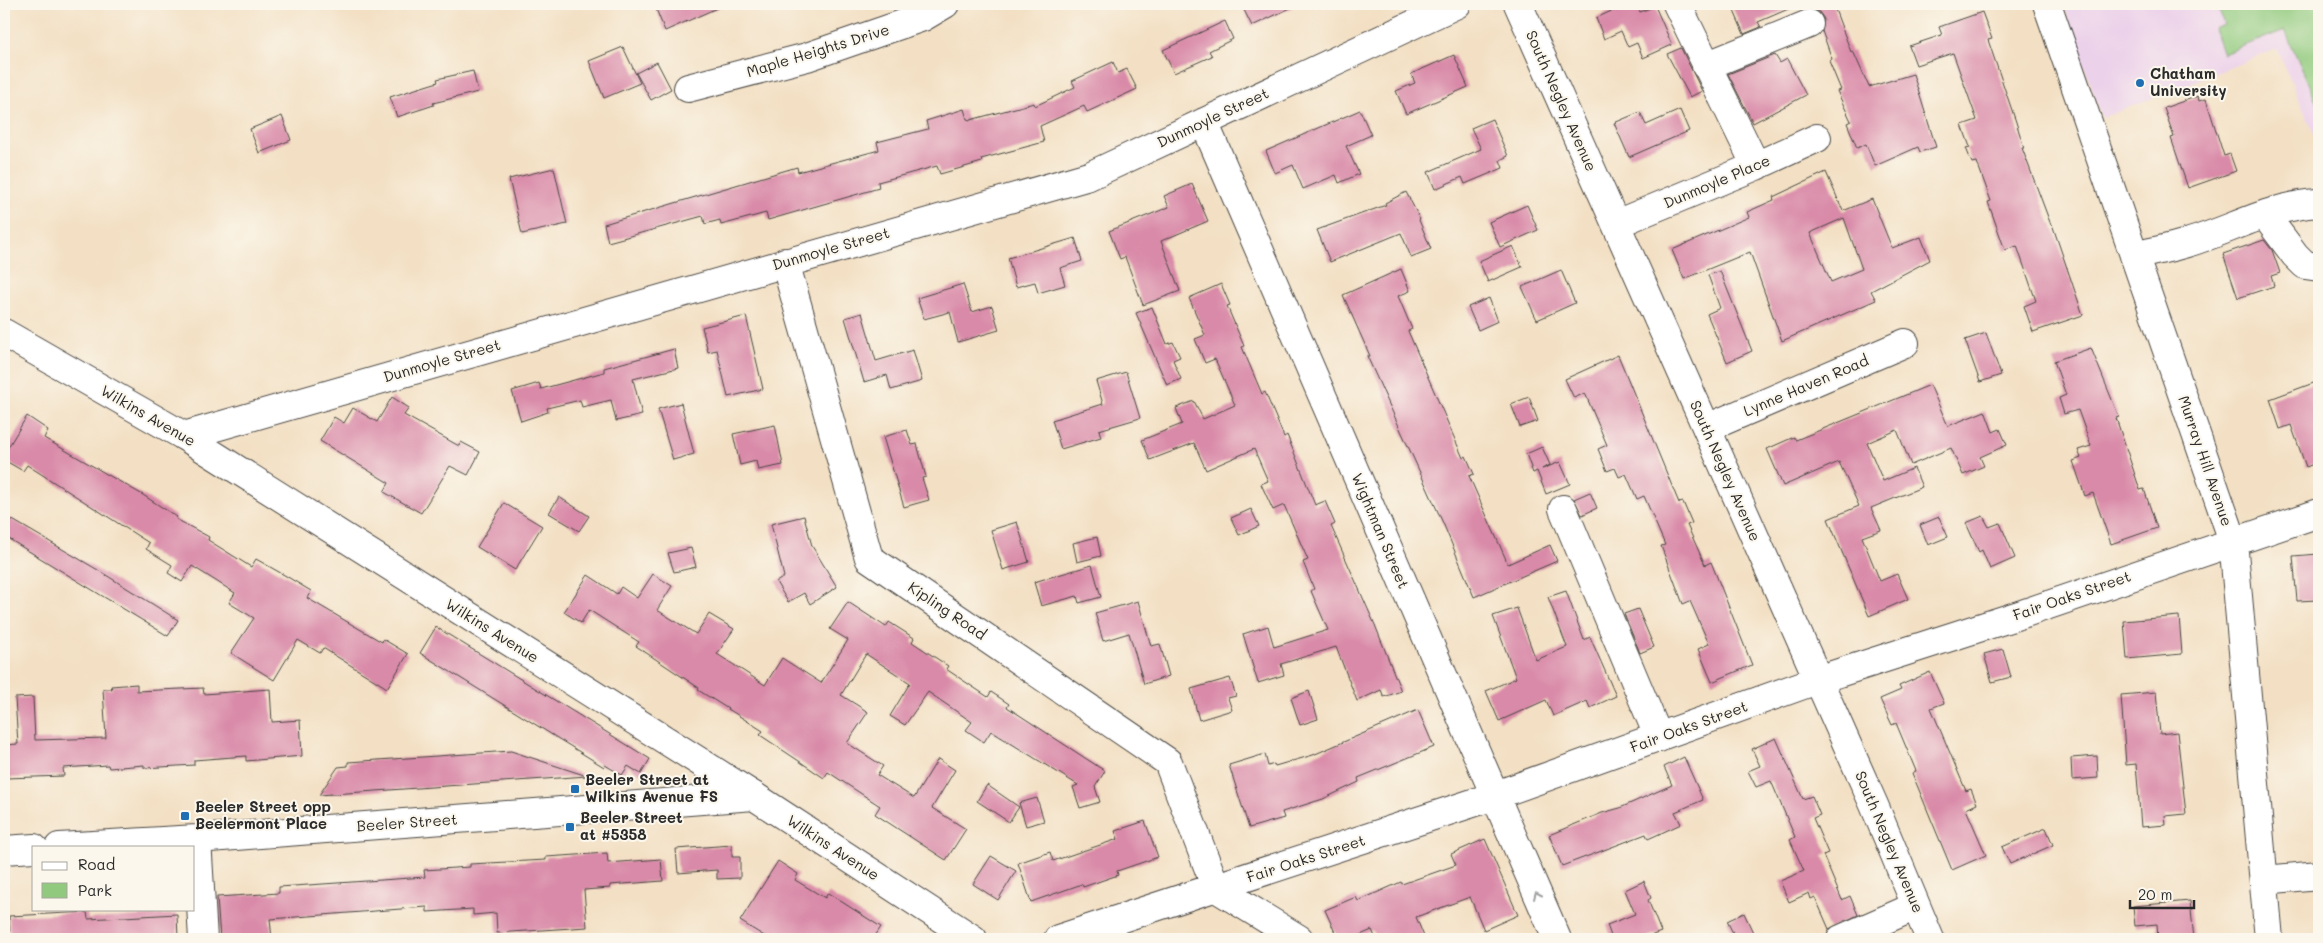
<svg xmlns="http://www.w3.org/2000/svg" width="2323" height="943" font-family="Mali,sans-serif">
<rect width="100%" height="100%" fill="#fbf7ec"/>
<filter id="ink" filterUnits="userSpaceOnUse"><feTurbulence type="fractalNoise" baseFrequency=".02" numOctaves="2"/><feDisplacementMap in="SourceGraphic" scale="10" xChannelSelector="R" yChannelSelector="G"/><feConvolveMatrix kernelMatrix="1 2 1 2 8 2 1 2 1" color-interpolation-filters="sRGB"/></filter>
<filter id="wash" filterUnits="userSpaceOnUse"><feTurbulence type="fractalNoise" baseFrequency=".0096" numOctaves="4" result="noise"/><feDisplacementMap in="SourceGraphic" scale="20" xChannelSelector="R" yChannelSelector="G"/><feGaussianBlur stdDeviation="1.12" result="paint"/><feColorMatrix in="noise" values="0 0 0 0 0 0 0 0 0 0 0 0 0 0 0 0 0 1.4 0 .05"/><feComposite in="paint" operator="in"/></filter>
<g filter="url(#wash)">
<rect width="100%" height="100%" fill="#f3e0c4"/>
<path fill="#ecd1ea" d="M 2063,4 L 2319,4 L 2319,145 L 2277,49 L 2102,118 Z"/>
<path fill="#91ca7e" stroke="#5e7a54" d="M 2217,4 L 2319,4 L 2319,108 L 2285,30 L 2223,54 L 2214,29 L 2224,25 Z"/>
<g id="blocks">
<path fill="#d98aa8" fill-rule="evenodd" d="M 654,4 L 726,4 L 665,31 Z
M 1241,4 L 1299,4 L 1252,26 Z
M 1627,4 L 1636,4 L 1640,12 L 1655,6 L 1672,45 L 1643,58 L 1637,43 L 1628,47 L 1621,31 L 1604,39 L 1596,18 Z
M 1731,4 L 1800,4 L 1758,22 L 1761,27 L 1744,34 Z
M 1812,4 L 1833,4 L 1851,52 L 1853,51 L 1869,87 L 1913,74 L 1936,147 L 1920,152 L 1918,147 L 1875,166 L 1866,144 L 1857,148 L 1847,123 L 1851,121 L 1837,91 L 1841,90 L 1829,61 L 1832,59 L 1822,31 L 1824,19 L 1819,12 L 1814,10 Z
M 1982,12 L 1992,39 L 1988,40 L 2016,122 L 2024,148 L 2022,148 L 2051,225 L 2052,224 L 2083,315 L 2033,332 L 2024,306 L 2036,301 L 2017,246 L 2005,250 L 1988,202 L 1991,201 L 1977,162 L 1972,163 L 1966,148 L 1970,147 L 1962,125 L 1977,120 L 1953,53 L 1916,65 L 1909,46 L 1942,35 L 1939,27 Z
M 1225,21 L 1233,39 L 1209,51 L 1212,56 L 1174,73 L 1163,50 Z
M 623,47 L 640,83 L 604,98 L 589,61 Z
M 1681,48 L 1702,91 L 1690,97 L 1667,54 Z
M 1454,55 L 1468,87 L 1406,114 L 1396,91 L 1415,83 L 1411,74 Z
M 1775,55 L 1780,63 L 1787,59 L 1806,95 L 1753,123 L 1728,74 Z
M 657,62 L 671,89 L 651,100 L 636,73 Z
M 1113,62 L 1118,73 L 1127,69 L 1137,89 L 1087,112 L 1084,106 L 1040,126 L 1044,142 L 981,159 L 982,162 L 940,174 L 937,166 L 878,182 L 879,188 L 768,220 L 766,213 L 721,225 L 720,220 L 705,224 L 703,216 L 608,242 L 604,224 L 797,167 L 798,172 L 879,150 L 877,142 L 928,129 L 926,121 L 964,109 L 967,119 L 970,120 L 1034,103 L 1035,106 L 1075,87 L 1072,81 Z
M 473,71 L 478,92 L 433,103 L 434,105 L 397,117 L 390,97 L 438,82 L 437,79 Z
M 2198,96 L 2199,101 L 2206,99 L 2224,156 L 2230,154 L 2236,171 L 2188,188 L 2171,138 L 2174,137 L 2164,108 Z
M 1360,110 L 1371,135 L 1346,146 L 1359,174 L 1339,183 L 1336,175 L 1303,189 L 1293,165 L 1275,173 L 1266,151 Z
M 1680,110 L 1689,131 L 1629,157 L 1614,123 L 1640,112 L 1646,125 Z
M 282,116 L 291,140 L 259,153 L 250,129 Z
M 1492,119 L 1508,156 L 1500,160 L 1503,168 L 1465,184 L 1462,177 L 1435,189 L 1428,172 L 1481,149 L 1471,128 Z
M 554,168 L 567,224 L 522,234 L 509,179 Z
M 1826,172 L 1843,211 L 1872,199 L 1892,248 L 1921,237 L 1930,260 L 1871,291 L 1876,300 L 1782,341 L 1750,252 L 1684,279 L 1672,250 L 1749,217 L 1747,212 L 1774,200 L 1773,197 ZM 1844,218 L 1862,269 L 1831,282 L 1810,233 Z
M 1192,184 L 1208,221 L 1161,241 L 1180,291 L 1143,305 L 1125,257 L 1120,259 L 1109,231 L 1169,207 L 1164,196 Z
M 1406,192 L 1420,219 L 1419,220 L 1431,249 L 1411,257 L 1401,233 L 1330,262 L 1317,230 L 1386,205 L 1385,203 Z
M 1527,205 L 1538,230 L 1500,247 L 1489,222 Z
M 1075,238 L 1082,261 L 1060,268 L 1065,285 L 1038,293 L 1035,282 L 1016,287 L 1008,258 Z
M 2264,240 L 2272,250 L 2280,273 L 2271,276 L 2274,286 L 2238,298 L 2223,254 Z
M 1513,246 L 1522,267 L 1488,282 L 1479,261 Z
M 1401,269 L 1410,291 L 1398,296 L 1412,329 L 1408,331 L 1463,458 L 1466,456 L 1474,474 L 1469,476 L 1508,564 L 1550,545 L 1557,561 L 1474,597 L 1443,523 L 1367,356 L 1370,356 L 1343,295 Z
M 1561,270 L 1575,303 L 1537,320 L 1522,287 Z
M 1720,271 L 1752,351 L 1727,362 L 1707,314 L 1720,308 L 1708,275 Z
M 963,284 L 972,312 L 992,306 L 999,330 L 958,342 L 950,312 L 924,319 L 917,298 Z
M 1221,284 L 1230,305 L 1227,306 L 1244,346 L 1242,347 L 1262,394 L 1265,392 L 1284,437 L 1287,435 L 1315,505 L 1325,501 L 1335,524 L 1331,526 L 1375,625 L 1401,691 L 1384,697 L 1381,690 L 1357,701 L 1336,647 L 1281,664 L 1284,675 L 1258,683 L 1243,634 L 1268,626 L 1274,647 L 1328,630 L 1311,591 L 1314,589 L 1303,562 L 1308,560 L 1284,505 L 1273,510 L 1261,484 L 1268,481 L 1254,449 L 1206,470 L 1194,443 L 1150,460 L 1142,440 L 1182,424 L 1176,408 L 1194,401 L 1203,419 L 1235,405 L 1215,359 L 1205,363 L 1195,339 L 1205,335 L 1189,298 Z
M 1489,298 L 1498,321 L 1478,330 L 1468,307 Z
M 1152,307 L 1167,344 L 1173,342 L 1180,357 L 1173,360 L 1181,379 L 1167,385 L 1136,313 Z
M 862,313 L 876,361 L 913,350 L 922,381 L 891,390 L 887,375 L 864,382 L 845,318 Z
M 746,316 L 763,389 L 728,397 L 717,350 L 708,352 L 702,327 Z
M 1986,333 L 2001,375 L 1980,382 L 1965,340 Z
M 2091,348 L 2119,417 L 2116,418 L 2140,490 L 2144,489 L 2157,528 L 2111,544 L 2093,493 L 2085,496 L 2073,461 L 2081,458 L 2078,450 L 2091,446 L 2078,410 L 2064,414 L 2059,398 L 2066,395 L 2054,361 Z
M 674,349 L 678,368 L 633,379 L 642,415 L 616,421 L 611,400 L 582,407 L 580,400 L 547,408 L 548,412 L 521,421 L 512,391 L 539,383 L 541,389 L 604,372 L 604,368 Z
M 1618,355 L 1679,503 L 1683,502 L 1692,523 L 1687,525 L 1705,565 L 1711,562 L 1752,665 L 1712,682 L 1698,649 L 1709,644 L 1690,601 L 1683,604 L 1661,546 L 1665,545 L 1644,496 L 1637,499 L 1626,474 L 1619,477 L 1615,468 L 1607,471 L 1598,449 L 1607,445 L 1585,393 L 1574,398 L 1565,379 Z
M 1126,372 L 1140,418 L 1099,430 L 1101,437 L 1061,449 L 1052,420 L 1103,404 L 1096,381 Z
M 2319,381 L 2319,462 L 2306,467 L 2291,425 L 2280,429 L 2270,399 Z
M 1930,385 L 1948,426 L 1985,411 L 1993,432 L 2000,429 L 2007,445 L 1980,457 L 1984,466 L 1963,475 L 1951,448 L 1911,465 L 1897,430 L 1867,443 L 1883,481 L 1914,468 L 1922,487 L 1871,508 L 1881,530 L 1862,537 L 1880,581 L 1897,574 L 1908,599 L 1869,616 L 1828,519 L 1859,506 L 1839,462 L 1783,486 L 1767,449 L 1794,437 L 1796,440 Z
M 392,397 L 409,408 L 404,415 L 459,446 L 461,442 L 480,452 L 468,475 L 450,466 L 421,513 L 384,492 L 389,483 L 320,441 L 334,417 L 344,423 L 353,408 L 377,422 Z
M 1529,397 L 1538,421 L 1520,427 L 1511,404 Z
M 681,403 L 694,454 L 673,460 L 658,409 Z
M 27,416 L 48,430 L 44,438 L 143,495 L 177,517 L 176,519 L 209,537 L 208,540 L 251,567 L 256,559 L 286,576 L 311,591 L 307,598 L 351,624 L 382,642 L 383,639 L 408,654 L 387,688 L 323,648 L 320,653 L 298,640 L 274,680 L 231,653 L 254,618 L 229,603 L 235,593 L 192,566 L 182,582 L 168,573 L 172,565 L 146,549 L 149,543 L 27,465 L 23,471 L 4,460 L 4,454 Z
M 775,425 L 783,465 L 758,470 L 756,461 L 740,465 L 733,434 Z
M 907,430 L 912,445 L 917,444 L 926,477 L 922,478 L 929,500 L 904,507 L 883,437 Z
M 1542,447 L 1550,465 L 1542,469 L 1560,462 L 1570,484 L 1546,494 L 1537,471 L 1533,473 L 1526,454 Z
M 1590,492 L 1597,508 L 1582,515 L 1574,499 Z
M 559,497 L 589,516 L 579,531 L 549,513 Z
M 504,503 L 542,526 L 515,570 L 477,547 Z
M 1251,509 L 1259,526 L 1239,535 L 1231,518 Z
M 4,515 L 98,570 L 178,620 L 168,636 L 4,536 Z
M 804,516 L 812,546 L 837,587 L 810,604 L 804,593 L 788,602 L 776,582 L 784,577 L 771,524 Z
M 1983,516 L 1989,527 L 2000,523 L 2015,558 L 1990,569 L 1982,550 L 1979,552 L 1966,523 Z
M 1939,517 L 1948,537 L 1928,545 L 1920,525 Z
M 1017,522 L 1029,562 L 1003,570 L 991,530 Z
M 1097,537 L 1101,556 L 1077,562 L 1073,543 Z
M 691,548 L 696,567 L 674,572 L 668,553 Z
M 2319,554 L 2319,600 L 2297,601 L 2293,556 Z
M 1092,565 L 1101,597 L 1079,603 L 1077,596 L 1041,606 L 1034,582 Z
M 653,574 L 672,586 L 657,610 L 696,634 L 709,614 L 734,629 L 717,654 L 765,685 L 782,658 L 821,683 L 848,640 L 830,629 L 848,602 L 886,627 L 889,622 L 914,638 L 912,642 L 948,666 L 946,669 L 988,697 L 991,692 L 1009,704 L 1007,707 L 1105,771 L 1095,787 L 1100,802 L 1080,808 L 1073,787 L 1078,785 L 991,731 L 984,742 L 966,730 L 972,722 L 928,692 L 905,725 L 890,716 L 910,683 L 866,654 L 841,695 L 868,712 L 847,743 L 883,766 L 877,775 L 914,798 L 938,759 L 955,770 L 932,808 L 966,829 L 946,860 L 875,814 L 880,806 L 828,772 L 824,778 L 799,761 L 760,735 L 763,731 L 698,690 L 699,688 L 636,646 L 639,642 L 589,610 L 581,623 L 564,612 L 588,575 L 617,594 L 621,587 L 637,598 Z
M 1566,591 L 1584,640 L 1590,637 L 1616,696 L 1590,708 L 1587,701 L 1553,716 L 1546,700 L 1499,721 L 1486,691 L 1516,678 L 1493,616 L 1517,608 L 1536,660 L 1567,647 L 1548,597 Z
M 1138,601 L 1151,646 L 1160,644 L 1169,676 L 1144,684 L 1129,633 L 1103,641 L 1095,613 Z
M 1638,609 L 1654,647 L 1640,653 L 1624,614 Z
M 2179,616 L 2182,654 L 2127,659 L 2124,621 Z
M 436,627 L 650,759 L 641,774 L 628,766 L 622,775 L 605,765 L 604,767 L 420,653 Z
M 2003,649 L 2011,677 L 1992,682 L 1984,654 Z
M 1930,672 L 1944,703 L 1931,708 L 1966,791 L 1971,789 L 1977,804 L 1966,809 L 1986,855 L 1952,870 L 1912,773 L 1916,771 L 1896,723 L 1892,725 L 1880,699 L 1901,690 L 1899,686 Z
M 1230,678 L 1236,696 L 1228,698 L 1232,710 L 1199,720 L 1191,689 Z
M 137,684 L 137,691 L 203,688 L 204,694 L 270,689 L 272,722 L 300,720 L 302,756 L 246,761 L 246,756 L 194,760 L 194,765 L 144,768 L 144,765 L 109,768 L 108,765 L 63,768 L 64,776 L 6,778 L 4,745 L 18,744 L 15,698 L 33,697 L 35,740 L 106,738 L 103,689 L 112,689 L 111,686 Z
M 1309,691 L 1318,719 L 1300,725 L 1291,698 Z
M 2156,692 L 2160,734 L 2177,732 L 2186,814 L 2165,816 L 2166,825 L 2141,827 L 2136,764 L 2126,765 L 2121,695 Z
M 1418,710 L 1434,747 L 1358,778 L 1359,782 L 1323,799 L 1282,812 L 1284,818 L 1249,828 L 1229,765 L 1265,754 L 1268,766 L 1274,764 L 1275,766 L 1313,755 Z
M 1776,738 L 1803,799 L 1812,796 L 1820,815 L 1813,818 L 1828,853 L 1823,855 L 1842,900 L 1850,896 L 1858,915 L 1829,929 L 1815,897 L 1811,899 L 1809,893 L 1789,902 L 1780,881 L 1804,871 L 1790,840 L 1795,837 L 1771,781 L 1756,787 L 1748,771 L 1760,766 L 1752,749 Z
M 511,751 L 587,776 L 319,795 L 338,767 L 348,766 L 348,762 Z
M 2097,756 L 2098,778 L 2072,780 L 2071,758 Z
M 1684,757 L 1703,800 L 1675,812 L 1681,824 L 1648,839 L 1646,834 L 1562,866 L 1549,835 L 1602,813 L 1620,808 L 1672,785 L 1664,767 Z
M 987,785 L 1019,807 L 1009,822 L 977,801 Z
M 1037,798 L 1044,821 L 1026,826 L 1019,803 Z
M 1145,821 L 1158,857 L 1117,871 L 1118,875 L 1083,887 L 1082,884 L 1031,902 L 1018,863 L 1050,852 L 1053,861 L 1118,839 L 1115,831 Z
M 2046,828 L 2053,845 L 2010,864 L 2002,847 Z
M 1485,839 L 1518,915 L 1484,930 L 1470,897 L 1416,917 L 1425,939 L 1376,939 L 1372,930 L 1351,939 L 1338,939 L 1325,910 L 1356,897 L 1358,901 L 1401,882 L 1402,884 L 1456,865 L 1451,854 Z
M 732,845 L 732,857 L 740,857 L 740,878 L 717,879 L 717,870 L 678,873 L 676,849 Z
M 607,853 L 608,863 L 661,859 L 663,881 L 610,885 L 610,888 L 584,890 L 587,927 L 497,933 L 496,913 L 473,915 L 473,909 L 427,912 L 427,907 L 270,919 L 272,939 L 220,939 L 217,897 L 279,893 L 279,887 L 425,877 L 424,870 L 470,867 L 470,864 L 546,860 L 546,857 Z
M 991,856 L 1016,871 L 998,900 L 973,884 Z
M 778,861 L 798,874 L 795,880 L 825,898 L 828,893 L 881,927 L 873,939 L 769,939 L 740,921 Z
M 1644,881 L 1651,898 L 1648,900 L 1661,932 L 1642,939 L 1612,939 L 1607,925 L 1635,914 L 1625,890 Z
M 2190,901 L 2194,939 L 2158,939 L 2157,924 L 2135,926 L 2133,906 Z
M 87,912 L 88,919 L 177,914 L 178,939 L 10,939 L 9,916 Z
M 1744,913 L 1756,939 L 1736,939 L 1727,921 Z"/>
</g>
</g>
<g filter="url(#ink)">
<use href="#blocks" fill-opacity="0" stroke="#494642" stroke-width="1"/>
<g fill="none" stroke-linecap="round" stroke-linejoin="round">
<g stroke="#494642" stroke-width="30">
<path id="minor" d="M 1518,4 L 1874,805 L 1930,939
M 1677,4 L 1756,166
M 2047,4 L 2233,541 L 2269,939
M 1706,66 L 1809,24
M 688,88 L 807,57 L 923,17 L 945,4
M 1204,122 L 1557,939
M 2265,215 L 2295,255 L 2305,265 L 2319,267
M 1616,224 L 1756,166 L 1817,138
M 2134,256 C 2153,251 2172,248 2190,242 C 2233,229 2272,206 2317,203 L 2319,205
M 785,262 L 869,558 L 1168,762 L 1216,888 L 1299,939
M 1707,428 L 1905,343
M 184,436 L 1089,176 L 1457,4
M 1563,509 L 1659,738
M 197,839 L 203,939
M 59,847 L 197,839 L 754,796
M 4,850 L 34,848
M 2264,880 L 2319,875
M 1058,939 L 1479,801 L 1817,680 L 2019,615 L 2319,513
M 1841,939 L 1916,906"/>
</g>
<g stroke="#494642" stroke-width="30">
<path id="major" d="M 4,333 L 184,436 L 754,796 L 973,939"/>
</g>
<use href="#minor" stroke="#fff" stroke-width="28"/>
<use href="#major" stroke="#fff" stroke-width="28"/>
</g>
<defs><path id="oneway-chevron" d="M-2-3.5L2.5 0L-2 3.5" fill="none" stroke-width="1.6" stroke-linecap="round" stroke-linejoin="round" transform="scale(1.25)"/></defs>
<use stroke="#a0a0a0" href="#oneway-chevron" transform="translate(1537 895) rotate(-114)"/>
</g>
<g fill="#1f6fb2" stroke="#fbf7ec" stroke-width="2">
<circle cx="2140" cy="83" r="5"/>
<rect x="570" y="784" width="10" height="10" rx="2.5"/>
<rect x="180" y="811" width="10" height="10" rx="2.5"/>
<rect x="565" y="822" width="10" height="10" rx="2.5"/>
</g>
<g text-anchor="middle" stroke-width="4" stroke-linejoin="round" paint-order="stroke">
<g font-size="15" fill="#2b2b2b" stroke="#fbf7ec">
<text transform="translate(818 51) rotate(-17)" y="5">Maple Heights Drive</text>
<text transform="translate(1561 101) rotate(66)" y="5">South Negley Avenue</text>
<text transform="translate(1213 118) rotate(-25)" y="5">Dunmoyle Street</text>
<text transform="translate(1717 182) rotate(-23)" y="5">Dunmoyle Place</text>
<text transform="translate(831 249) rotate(-16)" y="5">Dunmoyle Street</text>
<text transform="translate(442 361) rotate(-16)" y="5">Dunmoyle Street</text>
<text transform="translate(1806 386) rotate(-23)" y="5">Lynne Haven Road</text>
<text transform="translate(148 416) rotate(30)" y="5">Wilkins Avenue</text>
<text transform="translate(2205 461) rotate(71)" y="5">Murray Hill Avenue</text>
<text transform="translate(1725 471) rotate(66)" y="5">South Negley Avenue</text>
<text transform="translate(1380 531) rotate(67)" y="5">Wightman Street</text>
<text transform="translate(2072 596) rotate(-19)" y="5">Fair Oaks Street</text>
<text transform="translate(947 611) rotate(34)" y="5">Kipling Road</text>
<text transform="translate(492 631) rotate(32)" y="5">Wilkins Avenue</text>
<text transform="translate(1689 727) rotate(-20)" y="5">Fair Oaks Street</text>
<text transform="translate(407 823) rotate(-4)" y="5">Beeler Street</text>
<text transform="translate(1889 842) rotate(67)" y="5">South Negley Avenue</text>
<text transform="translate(833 848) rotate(33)" y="5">Wilkins Avenue</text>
<text transform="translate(1306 859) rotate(-18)" y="5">Fair Oaks Street</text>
</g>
<g font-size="15" font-weight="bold" fill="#2b2b2b" stroke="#fbf7ec" text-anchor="start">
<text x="2150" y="79">Chatham<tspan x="2150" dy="17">University</tspan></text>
<text x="585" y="785">Beeler Street at<tspan x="585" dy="17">Wilkins Avenue FS</tspan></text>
<text x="195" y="812">Beeler Street opp<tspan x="195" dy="17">Beelermont Place</tspan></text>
<text x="580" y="823">Beeler Street<tspan x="580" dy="17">at #5358</tspan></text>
</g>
</g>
<rect width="2323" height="943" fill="none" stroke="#fbf7ec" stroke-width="20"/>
<rect x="32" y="846" width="162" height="65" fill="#fbf7ec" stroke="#a8a59f"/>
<rect x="42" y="862" width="25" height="8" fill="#ffffff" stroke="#a8a59f"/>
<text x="78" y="870" font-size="15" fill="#2b2b2b">Road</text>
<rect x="42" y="883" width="25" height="15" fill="#91ca7e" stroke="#a8a59f"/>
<text x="78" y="896" font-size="15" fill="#2b2b2b">Park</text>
<path d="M2130 900v8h64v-8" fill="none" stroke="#2b2b2b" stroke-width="2.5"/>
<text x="2138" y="900" font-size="15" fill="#2b2b2b" stroke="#fbf7ec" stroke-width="4" paint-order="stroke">20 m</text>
</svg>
